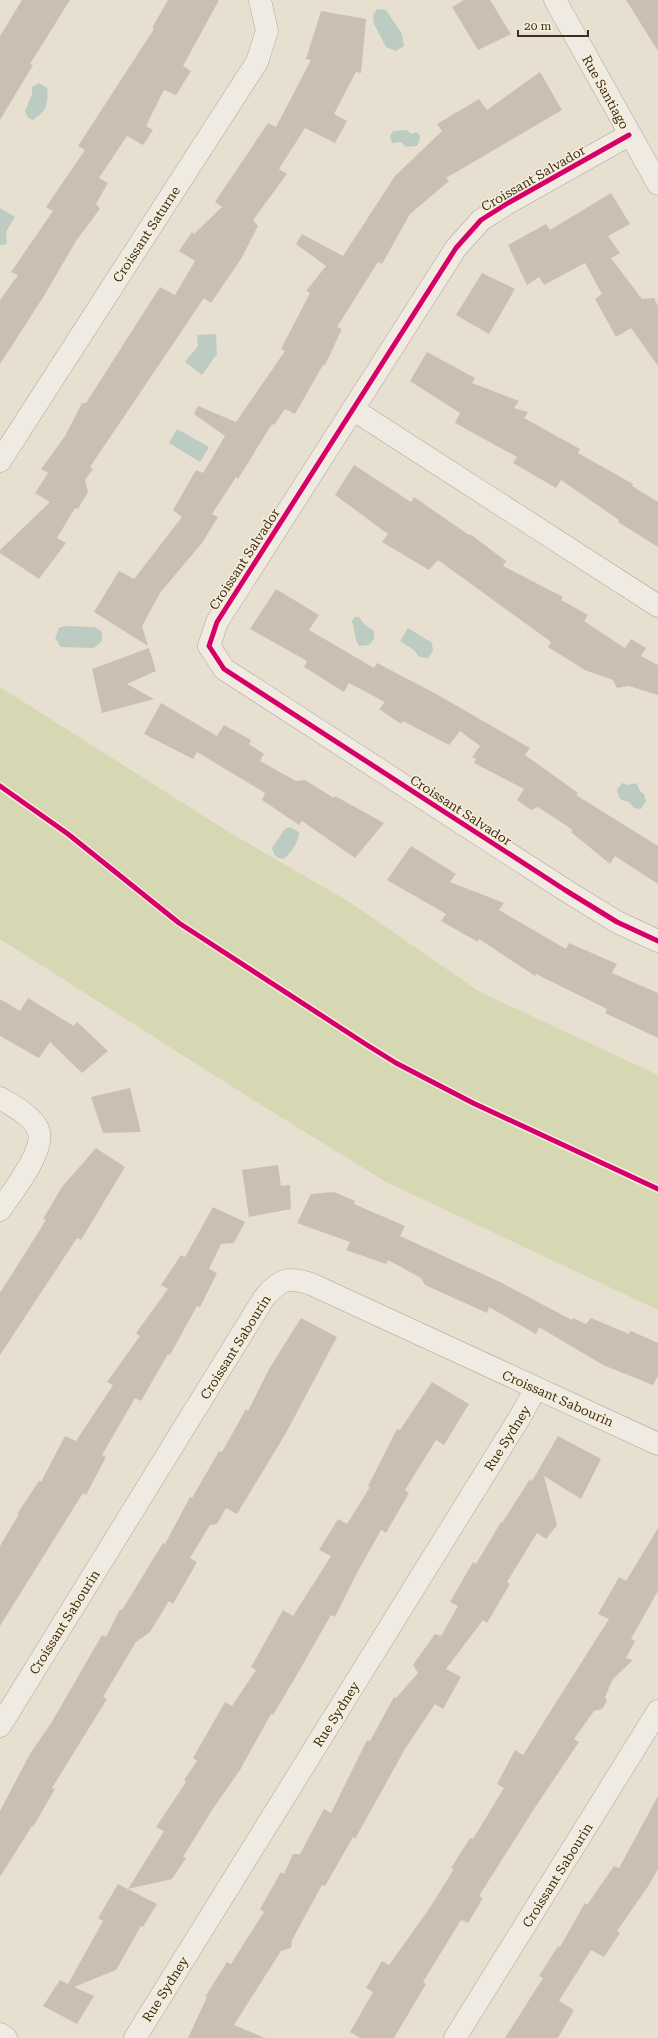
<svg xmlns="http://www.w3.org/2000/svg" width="658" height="2038" font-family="'Roboto Serif',serif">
<rect width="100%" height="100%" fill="#e7e0d1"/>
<path fill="#d6d7b3" d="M 0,687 L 232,834 L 348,901 L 480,992 L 658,1075 L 658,1310 L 386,1182 L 242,1093 L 0,939 Z"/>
<path fill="#bcccc2" d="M 377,9 L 386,10 L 402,34 L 404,46 L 396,51 L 386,47 L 374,24 L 373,15 Z
M 39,83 L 47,88 C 49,103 46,112 33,120 L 28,118 L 25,111 L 32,94 L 32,87 Z
M 407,130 L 411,134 L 417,132 L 420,135 L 420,139 L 417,146 L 406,147 L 401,142 L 392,143 L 390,136 L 393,131 Z
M 0,208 L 15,217 L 6,232 L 7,244 L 0,245 Z
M 216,334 L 217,354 L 202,375 L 185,362 L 198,346 L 197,335 Z
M 177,429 L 209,447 L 200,462 L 169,443 Z
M 355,617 L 359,617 L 365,625 L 374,631 L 374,639 L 369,645 L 359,646 C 355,640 354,628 352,621 Z
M 65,626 L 95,627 L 102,632 L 102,641 L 94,648 L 61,647 L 55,638 L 59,628 Z
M 408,628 L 432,643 L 433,651 L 428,658 L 419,657 L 414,650 L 400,641 Z
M 622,783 L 628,785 L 636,783 L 640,791 L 644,794 L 646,801 L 641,809 L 634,808 L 629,802 L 620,799 L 617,790 Z
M 290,827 L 299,832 C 299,841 291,854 283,859 C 276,858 274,855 272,848 L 285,829 Z"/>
<path fill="#cbbfb2" d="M 22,0 L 70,0 L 30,64 L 33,65 L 0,120 L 0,36 Z
M 168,0 L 219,0 L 183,66 L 191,71 L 176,95 L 164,90 L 146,126 L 153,130 L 143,145 L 127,136 L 99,178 L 108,183 L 96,204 L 100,209 L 76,241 L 44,296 L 0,364 L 0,300 L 18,275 L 11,272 L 53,211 L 46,207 L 85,150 L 78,146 L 154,29 L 152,28 Z
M 464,0 L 490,0 L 511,34 L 478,50 L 452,7 Z
M 626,0 L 658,0 L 658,51 Z
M 321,11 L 366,19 L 361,73 L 356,72 L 334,114 L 347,121 L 335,143 L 305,128 L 279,169 L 287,174 L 253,220 L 258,226 L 241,259 L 211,303 L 204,298 L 90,467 L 93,469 L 85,480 L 88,492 L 78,509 L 75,508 L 57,538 L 66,543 L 39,579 L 0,553 L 0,550 L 50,502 L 35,493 L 48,473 L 41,469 L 65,436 L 82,403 L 86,403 L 160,287 L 175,295 L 195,261 L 179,251 L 192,232 L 194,234 L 222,207 L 215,202 L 268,123 L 276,127 L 311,60 L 306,59 Z
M 540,72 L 562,110 L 446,178 L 449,181 L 410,214 L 382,264 L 378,262 L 337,327 L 342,329 L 325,365 L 323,365 L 295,414 L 285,409 L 274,425 L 272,424 L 238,479 L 236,477 L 212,514 L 218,517 L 202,543 L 160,593 L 142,626 L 148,646 L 94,612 L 119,571 L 134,579 L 182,517 L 173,510 L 196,470 L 203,473 L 225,436 L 194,414 L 198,406 L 236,422 L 285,351 L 281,349 L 310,293 L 306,291 L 326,266 L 296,244 L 302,234 L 343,256 L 395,176 L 442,131 L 437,124 L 479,99 L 487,110 Z
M 611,193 L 630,224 L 608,236 L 620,253 L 611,258 L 642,299 L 654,298 L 658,306 L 658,366 L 631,328 L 616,337 L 595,299 L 602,294 L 585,263 L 544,285 L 539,277 L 527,285 L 508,245 L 546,224 L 550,230 Z
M 482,273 L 515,289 L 489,334 L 456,315 Z
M 427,352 L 475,378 L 472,383 L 519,401 L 514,408 L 528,412 L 524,418 L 580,449 L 578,453 L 633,484 L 632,486 L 658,502 L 658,547 L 618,522 L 619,520 L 561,480 L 556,488 L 513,463 L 517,457 L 455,423 L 460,413 L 410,381 Z
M 354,465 L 411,502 L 414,497 L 469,535 L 470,534 L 506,561 L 503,566 L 563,597 L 561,600 L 588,615 L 584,621 L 617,643 L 625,648 L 631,639 L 646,648 L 641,656 L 658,665 L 658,695 L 629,686 L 617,688 L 613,680 L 585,670 L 548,647 L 551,642 L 438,560 L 429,570 L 382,542 L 388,534 L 335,495 Z
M 276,589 L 319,615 L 309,630 L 374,668 L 377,663 L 438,695 L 530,748 L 525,755 L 578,793 L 576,795 L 658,846 L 658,884 L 615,856 L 610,864 L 571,832 L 573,830 L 538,807 L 531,810 L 517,800 L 524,789 L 474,763 L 476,759 L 472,757 L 480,746 L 460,731 L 449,745 L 403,721 L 401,724 L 379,709 L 385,702 L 349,683 L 344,692 L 304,667 L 307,661 L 250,629 Z
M 149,648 L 156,671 L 127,684 L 154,699 L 102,713 L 92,669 Z
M 161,703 L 217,736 L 224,725 L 251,740 L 249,744 L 264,754 L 260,761 L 296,781 L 305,780 L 334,798 L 335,796 L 384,823 L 355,858 L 302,821 L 299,825 L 262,800 L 265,793 L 197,752 L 193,759 L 144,734 Z
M 411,846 L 456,874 L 450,882 L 504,903 L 499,910 L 566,949 L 569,943 L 617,964 L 612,973 L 658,993 L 658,1038 L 605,1013 L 607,1009 L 536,974 L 535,976 L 479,939 L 478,942 L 441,921 L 446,914 L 387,880 Z
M 28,998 L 74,1026 L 77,1022 L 108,1051 L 82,1073 L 50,1042 L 39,1058 L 0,1036 L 0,999 L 20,1011 Z
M 130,1088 L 141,1132 L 103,1133 L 91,1097 Z
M 96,1148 L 125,1167 L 81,1240 L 77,1238 L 0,1355 L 0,1293 L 46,1220 L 43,1219 L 62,1187 Z
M 278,1165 L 281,1186 L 290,1185 L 291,1209 L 249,1217 L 242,1170 Z
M 334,1192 L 355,1201 L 354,1204 L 405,1226 L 400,1236 L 500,1282 L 572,1320 L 573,1318 L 586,1324 L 591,1318 L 629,1334 L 631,1331 L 658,1343 L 658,1376 L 653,1385 L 603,1365 L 539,1327 L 536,1334 L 489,1307 L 487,1313 L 425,1285 L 421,1278 L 388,1260 L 386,1264 L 346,1250 L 350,1242 L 297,1223 L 311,1194 Z
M 213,1207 L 245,1222 L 234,1243 L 221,1244 L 209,1269 L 217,1273 L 200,1307 L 197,1306 L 170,1355 L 168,1354 L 141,1401 L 135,1398 L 102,1455 L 106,1457 L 86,1495 L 83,1493 L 0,1626 L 0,1546 L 19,1514 L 17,1514 L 39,1481 L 41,1482 L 65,1436 L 76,1441 L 113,1385 L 107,1382 L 140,1336 L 136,1333 L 168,1289 L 161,1285 L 181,1255 L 185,1257 Z
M 301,1318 L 337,1337 L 286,1433 L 237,1514 L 226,1508 L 217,1524 L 210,1525 L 190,1558 L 197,1562 L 173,1604 L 169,1601 L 150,1632 L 136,1642 L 103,1697 L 107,1699 L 52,1788 L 55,1789 L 33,1827 L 32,1826 L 0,1877 L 0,1811 L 31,1752 L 50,1725 L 102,1635 L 106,1637 L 120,1609 L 122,1610 L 163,1543 L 165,1544 L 190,1497 L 192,1498 L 219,1451 L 222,1452 L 246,1409 L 248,1411 L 269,1369 Z
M 432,1382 L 469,1404 L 444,1445 L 436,1440 L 405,1490 L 409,1493 L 386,1533 L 381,1530 L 358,1571 L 335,1617 L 331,1615 L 295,1678 L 273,1715 L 271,1714 L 240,1770 L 212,1810 L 183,1857 L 186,1858 L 172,1879 L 128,1889 L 164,1831 L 156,1827 L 186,1782 L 184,1780 L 197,1761 L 193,1758 L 225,1702 L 232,1706 L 256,1670 L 251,1667 L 283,1610 L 293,1616 L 331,1556 L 319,1550 L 338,1519 L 347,1524 L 370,1487 L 368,1486 L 397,1429 L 400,1430 Z
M 558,1436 L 601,1459 L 581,1499 L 544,1476 L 557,1525 L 546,1539 L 537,1533 L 507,1582 L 510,1584 L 487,1623 L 483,1620 L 446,1669 L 461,1677 L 443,1709 L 435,1704 L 405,1749 L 355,1839 L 353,1837 L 325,1886 L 322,1885 L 292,1940 L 291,1948 L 281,1951 L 234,2025 L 265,2038 L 188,2038 L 207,1997 L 205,1997 L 227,1962 L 231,1964 L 264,1912 L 260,1909 L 281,1872 L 284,1874 L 293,1854 L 300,1854 L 324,1809 L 331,1813 L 367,1740 L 370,1741 L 394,1697 L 396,1698 L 418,1673 L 413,1665 L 435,1634 L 441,1636 L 458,1606 L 450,1602 L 473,1562 L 476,1564 L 501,1522 L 502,1523 L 530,1479 L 532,1481 Z
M 658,1528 L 658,1591 L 631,1639 L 635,1641 L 626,1658 L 633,1660 L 613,1679 L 605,1697 L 607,1701 L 602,1709 L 594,1711 L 574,1739 L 579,1742 L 536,1806 L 479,1896 L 483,1898 L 468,1923 L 461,1920 L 423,1982 L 426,1984 L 394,2038 L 360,2038 L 350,2032 L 373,1992 L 366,1988 L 382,1961 L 389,1965 L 429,1909 L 454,1869 L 451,1868 L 470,1838 L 473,1839 L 504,1788 L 497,1784 L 515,1750 L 523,1755 L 562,1693 L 609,1619 L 598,1614 L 619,1577 L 626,1581 Z
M 658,1796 L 658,1869 L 649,1885 L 617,1931 L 620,1933 L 604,1957 L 591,1950 L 559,2001 L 574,2010 L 558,2038 L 505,2038 L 543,1978 L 539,1976 L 558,1946 L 560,1947 L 585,1903 L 587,1905 L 614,1866 L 619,1868 Z
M 118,1884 L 157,1904 L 143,1927 L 141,1926 L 116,1970 L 74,1987 L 94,1996 L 77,2024 L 43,2006 L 60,1980 L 68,1984 L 103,1921 L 98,1918 Z"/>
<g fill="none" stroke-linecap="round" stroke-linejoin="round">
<g stroke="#ada599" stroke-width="23">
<path id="street" d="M 555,0 L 658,184
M 629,135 L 508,203 L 481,220 L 456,248 L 217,622 L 209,646 L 224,669 L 565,890 L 617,922 L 658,941
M 354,410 L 658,606
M 0,461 L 257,62 L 267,31 L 260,0
M 0,1098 C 13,1106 31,1115 38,1129 C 47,1149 11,1194 0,1210
M 0,1726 L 264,1298 C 280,1279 288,1276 311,1284 L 658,1444
M 0,2034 L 6,2038
M 135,2038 L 520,1417 L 536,1388
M 455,2038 L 658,1711"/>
</g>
<use href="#street" stroke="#efebe3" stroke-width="22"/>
<g stroke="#f7eed8" stroke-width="8">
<path id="cycleway" d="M 629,135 L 508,203 L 481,220 L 456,248 L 217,622 L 209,646 L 224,669 L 565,890 L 617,922 L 658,941
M 0,786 L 68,834 L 179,923 L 367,1045 L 396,1063 L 473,1103 L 658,1189"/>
</g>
<use href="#cycleway" stroke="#d6006c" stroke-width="5"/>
</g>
<g text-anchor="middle" stroke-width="3" stroke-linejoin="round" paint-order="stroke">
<g font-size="13" fill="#3d2e20" stroke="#f7eed8">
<text transform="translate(606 92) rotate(61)" y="5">Rue Santiago</text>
<text transform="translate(533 178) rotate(-30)" y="5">Croissant Salvador</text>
<text transform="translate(146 234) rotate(-57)" y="5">Croissant Saturne</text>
<text transform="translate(244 559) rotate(-57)" y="5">Croissant Salvador</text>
<text transform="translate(461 810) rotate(33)" y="5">Croissant Salvador</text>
<text transform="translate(235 1347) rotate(-58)" y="5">Croissant Sabourin</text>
<text transform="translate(558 1398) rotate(24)" y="5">Croissant Sabourin</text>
<text transform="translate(507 1438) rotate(-58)" y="5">Rue Sydney</text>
<text transform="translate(64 1622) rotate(-58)" y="5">Croissant Sabourin</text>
<text transform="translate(336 1714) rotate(-58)" y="5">Rue Sydney</text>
<text transform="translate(557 1875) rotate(-58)" y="5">Croissant Sabourin</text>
<text transform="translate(165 1989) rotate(-58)" y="5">Rue Sydney</text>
</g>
</g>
<path d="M518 30v6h70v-6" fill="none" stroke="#3d2e20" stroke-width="2"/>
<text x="524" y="30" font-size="12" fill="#3d2e20" stroke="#f7eed8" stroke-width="3" paint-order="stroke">20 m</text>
</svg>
